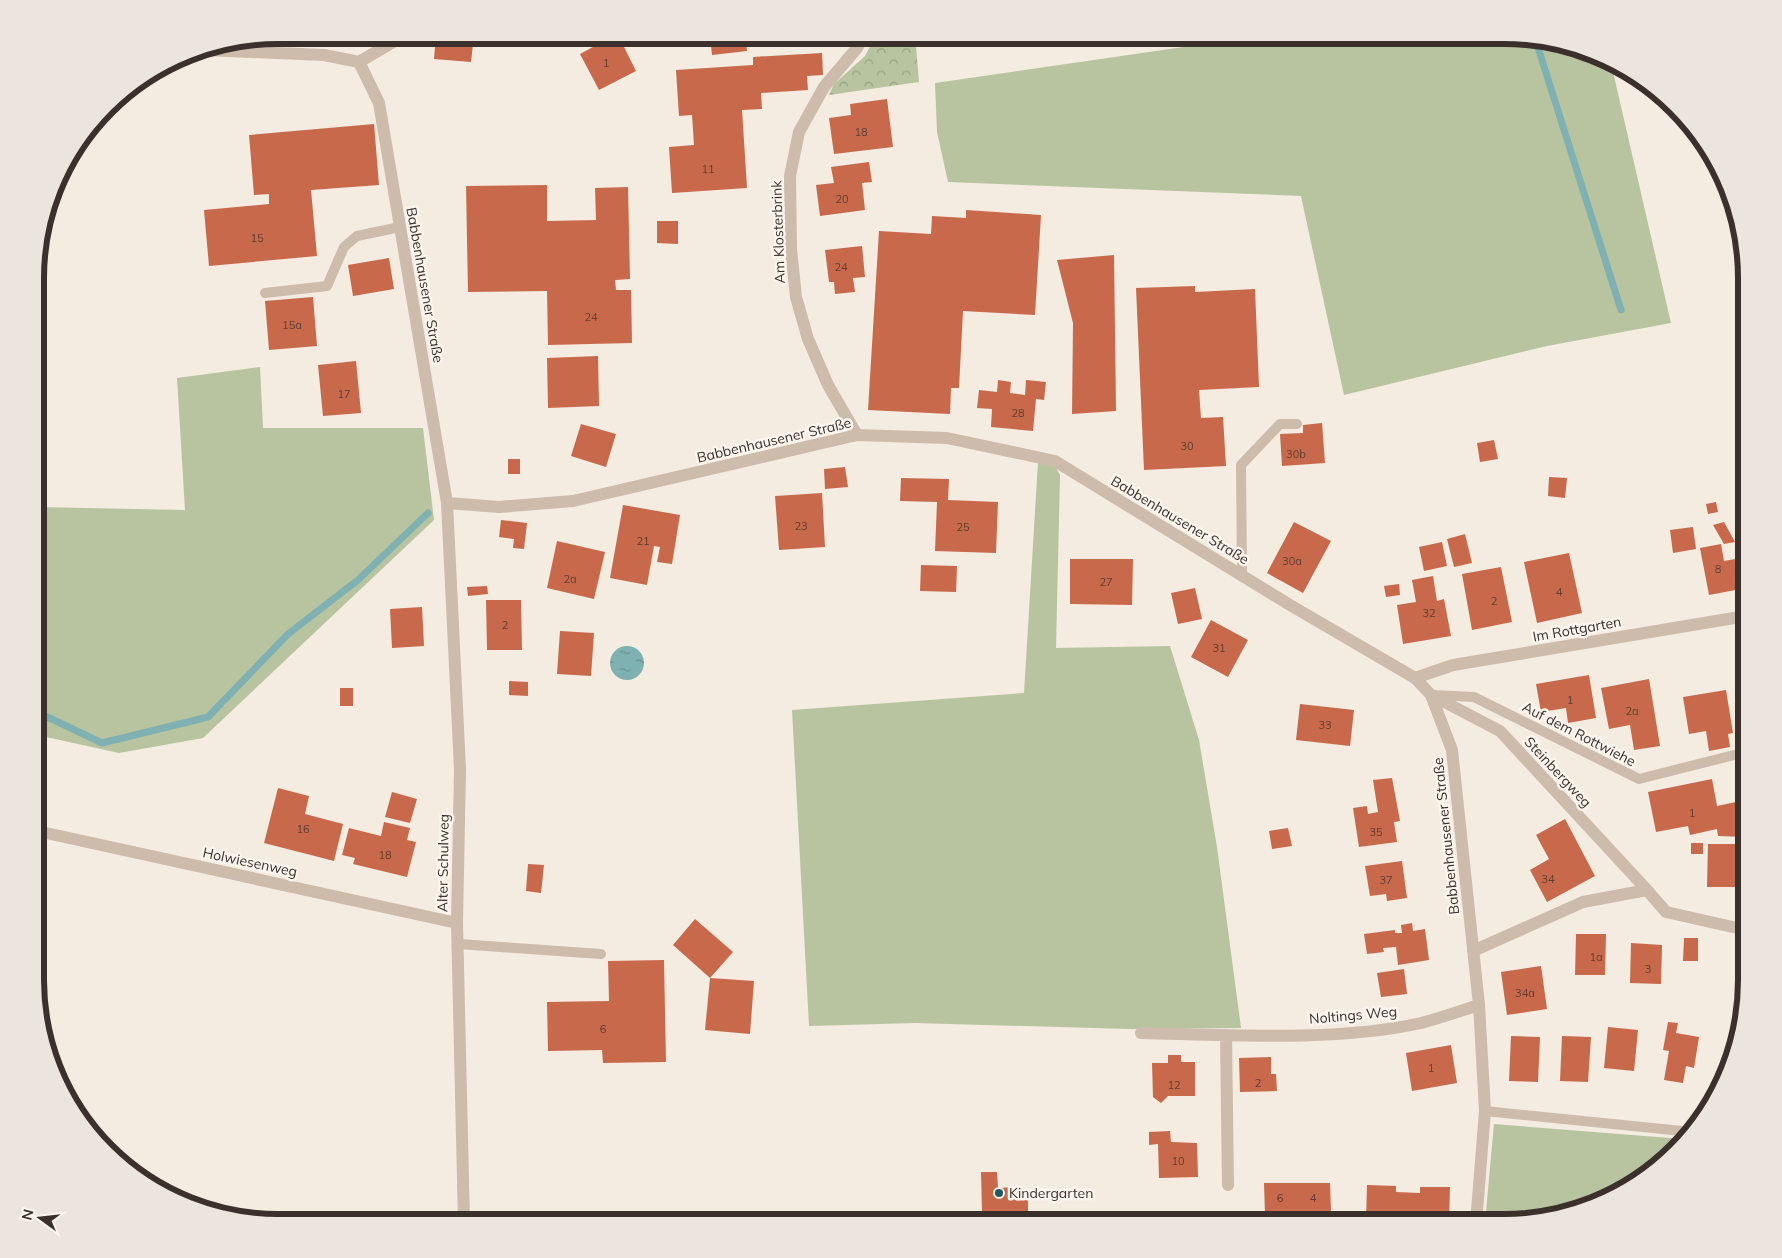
<svg xmlns="http://www.w3.org/2000/svg" width="1782" height="1258" font-family="Mulish,sans-serif">
<defs>
<pattern id="park-crowns" width="20" height="18" patternUnits="userSpaceOnUse" patternTransform="scale(1.25)"><rect width="20" height="18" fill="#b8c4a0"/><path d="M2 6a3 3 0 1 1 6 0M12 15a3 3 0 1 1 6 0" fill="none" stroke="#97a083"/></pattern>
<pattern id="water-ripples" width="26" height="14" patternUnits="userSpaceOnUse" patternTransform="scale(1.25)"><rect width="26" height="14" fill="#7fb0b2"/><path d="M2 4q2-2 4 0t4 0M15 11q2-2 4 0t4 0" fill="none" stroke="#699091"/></pattern>
</defs>
<rect width="100%" height="100%" fill="#f4ebe1"/>
<path fill="#b8c4a0" d="M 1219,35 L 1520,36 L 1582,48 L 1611,63 L 1671,323 L 1547,346 L 1344,395 L 1301,196 L 948,182 L 937,132 L 935,83 L 1218,42 Z
M 260,367 L 263,428 L 423,428 L 434,520 L 203,738 L 119,753 L 37,735 L 37,507 L 185,510 L 177,378 Z
M 1038,462 L 1055,466 L 1060,475 L 1056,648 L 1170,646 L 1199,740 L 1217,847 L 1241,1028 L 1129,1029 L 915,1023 L 809,1026 L 792,710 L 1024,693 Z
M 1494,1124 L 1683,1139 L 1612,1198 L 1504,1223 L 1485,1223 Z"/>
<path fill="url(#park-crowns)" d="M 876,35 L 915,35 L 919,82 L 829,95 L 834,84 L 865,56 Z"/>
<path fill="url(#water-ripples)" d="M610 663a17 17 0 1 1 34 0a17 17 0 1 1-34 0Z"/>
<g fill="none" stroke-linecap="round" stroke-linejoin="round">
<path stroke="#7fb0b2" stroke-width="7" d="M 1535,38 L 1621,310
M 37,712 L 102,743 L 208,717 L 288,634 L 358,580 L 428,513"/>
</g>
<path fill="#c8694b" d="M 436,35 L 474,35 L 471,62 L 434,59 Z
M 615,35 L 618,35 L 636,71 L 599,90 L 580,54 Z
M 710,35 L 745,35 L 747,51 L 712,55 Z
M 822,53 L 823,75 L 807,76 L 808,90 L 761,93 L 762,109 L 742,110 L 747,188 L 672,193 L 669,147 L 694,145 L 692,115 L 679,116 L 676,70 L 753,65 L 753,57 Z
M 887,99 L 893,147 L 834,154 L 829,118 L 851,115 L 850,104 Z
M 374,124 L 379,185 L 311,190 L 317,256 L 209,266 L 204,210 L 269,204 L 269,194 L 254,195 L 249,135 Z
M 869,162 L 872,182 L 862,183 L 865,210 L 820,216 L 816,185 L 834,183 L 831,167 Z
M 547,185 L 547,221 L 596,220 L 595,188 L 628,187 L 630,279 L 615,280 L 616,290 L 631,290 L 632,343 L 548,345 L 547,291 L 468,292 L 466,186 Z
M 966,210 L 1041,215 L 1035,315 L 963,311 L 959,388 L 951,388 L 950,414 L 868,410 L 879,231 L 931,234 L 932,216 L 966,218 Z
M 657,221 L 678,221 L 678,244 L 657,243 Z
M 862,246 L 865,277 L 853,278 L 855,292 L 835,294 L 834,282 L 829,282 L 825,250 Z
M 1114,255 L 1116,411 L 1072,414 L 1073,323 L 1057,260 Z
M 389,258 L 394,289 L 353,296 L 348,265 Z
M 1195,286 L 1195,292 L 1255,289 L 1259,387 L 1199,390 L 1201,418 L 1223,417 L 1226,466 L 1144,470 L 1136,288 Z
M 313,297 L 317,346 L 269,350 L 265,301 Z
M 598,356 L 599,406 L 548,408 L 547,358 Z
M 356,361 L 361,413 L 323,416 L 318,365 Z
M 998,380 L 1011,382 L 1010,393 L 1025,395 L 1026,380 L 1046,382 L 1044,400 L 1036,399 L 1033,431 L 991,427 L 992,409 L 977,408 L 979,390 L 997,392 Z
M 1322,423 L 1325,463 L 1282,466 L 1280,434 L 1303,433 L 1303,425 Z
M 581,424 L 616,434 L 606,467 L 571,456 Z
M 1494,440 L 1498,459 L 1480,462 L 1477,443 Z
M 508,459 L 520,459 L 520,474 L 508,474 Z
M 845,467 L 848,487 L 825,489 L 824,469 Z
M 1549,477 L 1567,478 L 1565,498 L 1548,496 Z
M 901,478 L 949,479 L 948,500 L 998,502 L 996,553 L 935,551 L 937,502 L 900,501 Z
M 822,493 L 825,547 L 779,550 L 775,496 Z
M 1716,502 L 1718,512 L 1708,514 L 1706,504 Z
M 623,505 L 680,515 L 672,564 L 657,562 L 660,547 L 654,546 L 647,585 L 610,578 Z
M 501,520 L 527,523 L 524,549 L 513,548 L 514,539 L 499,537 Z
M 1294,522 L 1331,541 L 1303,593 L 1267,573 Z
M 1724,522 L 1735,542 L 1724,544 L 1713,525 Z
M 1693,527 L 1696,549 L 1673,553 L 1670,530 Z
M 1465,534 L 1472,563 L 1454,567 L 1447,539 Z
M 557,541 L 605,552 L 594,599 L 547,588 Z
M 1442,542 L 1447,566 L 1424,571 L 1419,547 Z
M 1721,544 L 1724,561 L 1741,558 L 1746,588 L 1709,595 L 1700,548 Z
M 1569,553 L 1582,613 L 1537,623 L 1524,562 Z
M 1070,559 L 1133,559 L 1132,605 L 1070,604 Z
M 921,565 L 957,566 L 956,592 L 920,591 Z
M 1501,567 L 1512,622 L 1472,630 L 1462,574 Z
M 1433,576 L 1437,601 L 1444,599 L 1451,636 L 1403,644 L 1397,605 L 1416,602 L 1412,580 Z
M 1399,584 L 1400,595 L 1386,597 L 1384,586 Z
M 487,586 L 488,594 L 468,596 L 467,587 Z
M 1195,588 L 1202,619 L 1178,624 L 1171,593 Z
M 486,600 L 521,600 L 522,650 L 487,650 Z
M 422,607 L 424,646 L 392,648 L 390,609 Z
M 1211,620 L 1248,640 L 1228,677 L 1191,657 Z
M 560,631 L 594,633 L 591,676 L 557,674 Z
M 1746,641 L 1746,683 L 1742,684 L 1735,643 Z
M 1589,675 L 1596,718 L 1568,723 L 1566,708 L 1541,712 L 1536,684 Z
M 1649,679 L 1660,746 L 1634,750 L 1630,725 L 1609,729 L 1601,688 Z
M 509,681 L 528,682 L 528,696 L 509,695 Z
M 340,688 L 353,688 L 353,706 L 340,706 Z
M 1726,690 L 1733,733 L 1728,734 L 1730,747 L 1709,751 L 1706,731 L 1689,734 L 1683,697 Z
M 1300,704 L 1354,710 L 1350,746 L 1296,740 Z
M 1392,778 L 1400,821 L 1394,822 L 1397,842 L 1359,847 L 1353,808 L 1367,806 L 1368,814 L 1378,812 L 1373,780 Z
M 1712,779 L 1717,806 L 1745,800 L 1746,837 L 1718,836 L 1717,829 L 1690,835 L 1688,826 L 1656,832 L 1648,792 Z
M 278,788 L 309,796 L 305,814 L 343,824 L 334,861 L 264,843 Z
M 392,792 L 417,799 L 410,823 L 385,817 Z
M 1565,819 L 1595,876 L 1547,902 L 1530,870 L 1549,859 L 1536,835 Z
M 384,822 L 410,828 L 407,840 L 416,842 L 407,877 L 353,864 L 355,858 L 342,855 L 349,828 L 381,836 Z
M 1288,828 L 1292,846 L 1272,849 L 1269,831 Z
M 1691,843 L 1703,843 L 1703,854 L 1691,854 Z
M 1708,844 L 1746,844 L 1746,887 L 1707,887 Z
M 1402,861 L 1407,898 L 1387,901 L 1386,894 L 1370,896 L 1365,866 Z
M 528,864 L 544,865 L 541,893 L 526,891 Z
M 695,919 L 733,952 L 710,978 L 673,945 Z
M 1412,923 L 1413,931 L 1425,929 L 1429,960 L 1398,965 L 1396,947 L 1383,948 L 1384,952 L 1367,954 L 1364,934 L 1395,930 L 1395,933 L 1402,933 L 1401,925 Z
M 1576,934 L 1606,934 L 1605,975 L 1575,975 Z
M 1684,938 L 1698,938 L 1698,961 L 1683,961 Z
M 1631,943 L 1662,945 L 1661,984 L 1630,983 Z
M 664,960 L 666,1062 L 603,1063 L 602,1050 L 548,1051 L 547,1002 L 609,1001 L 608,961 Z
M 1541,966 L 1547,1009 L 1507,1015 L 1501,972 Z
M 1404,969 L 1407,994 L 1381,997 L 1377,973 Z
M 710,978 L 754,981 L 750,1034 L 705,1030 Z
M 1668,1022 L 1678,1023 L 1676,1033 L 1699,1037 L 1694,1068 L 1686,1066 L 1683,1083 L 1664,1080 L 1669,1051 L 1663,1050 Z
M 1608,1027 L 1638,1030 L 1634,1071 L 1604,1068 Z
M 1511,1036 L 1540,1037 L 1538,1082 L 1509,1081 Z
M 1562,1036 L 1591,1037 L 1588,1082 L 1560,1081 Z
M 1451,1045 L 1457,1083 L 1412,1091 L 1406,1053 Z
M 1168,1055 L 1181,1055 L 1181,1062 L 1195,1062 L 1195,1096 L 1168,1096 L 1161,1103 L 1153,1097 L 1152,1063 L 1168,1063 Z
M 1271,1057 L 1271,1074 L 1276,1074 L 1277,1091 L 1240,1092 L 1239,1058 Z
M 1170,1131 L 1171,1142 L 1197,1143 L 1198,1177 L 1159,1178 L 1158,1144 L 1149,1145 L 1149,1132 Z
M 981,1172 L 997,1172 L 998,1188 L 1017,1187 L 1017,1198 L 1028,1198 L 1028,1216 L 1017,1216 L 1017,1223 L 958,1223 L 957,1212 L 982,1211 Z
M 1264,1183 L 1330,1183 L 1331,1211 L 1265,1215 Z
M 1367,1185 L 1396,1186 L 1396,1192 L 1420,1193 L 1420,1187 L 1450,1187 L 1449,1223 L 1420,1222 L 1420,1218 L 1407,1217 L 1395,1217 L 1395,1221 L 1366,1221 Z"/>
<g fill="none" stroke-linecap="round" stroke-linejoin="round">
<path stroke="#cdbbac" stroke-width="10" d="M 265,293 L 327,286 L 344,247 L 357,236 L 400,227
M 1242,575 L 1241,465 L 1280,424 L 1297,424
M 1433,695 L 1474,697 L 1639,779 L 1746,752
M 458,944 L 601,954
M 1485,1111 L 1692,1132"/>
<path stroke="#cdbbac" stroke-width="12" d="M 203,50 L 324,55 L 359,62 L 405,35
M 359,62 L 379,103 L 447,503 L 460,769 L 457,923 L 464,1223
M 857,435 L 828,385 L 808,339 L 796,297 L 791,249 L 790,176 L 799,132 L 824,87 L 857,48 L 864,35
M 447,503 L 499,507 L 573,501 L 857,435 L 947,438 L 1055,461 L 1290,605 L 1415,678 L 1431,695 L 1452,750 L 1479,1005 L 1485,1111 L 1476,1223
M 1415,678 L 1453,665 L 1746,616
M 1431,695 L 1500,731 L 1647,890
M 37,831 L 457,923
M 1473,951 L 1583,902 L 1647,890 L 1666,912 L 1746,930
M 1141,1033 C 1228,1035 1336,1042 1421,1023 C 1440,1018 1460,1011 1479,1005
M 1226,1035 L 1228,1185"/>
</g>
<circle fill="#1f5a5e" stroke="#fbf5ee" stroke-width="2" cx="999" cy="1193" r="5"/>
<g text-anchor="middle" stroke-width="5" stroke-linejoin="round" paint-order="stroke">
<g font-size="11" fill="#5e3e33">
<text x="606" y="67">1</text>
<text x="861" y="136">18</text>
<text x="708" y="173">11</text>
<text x="842" y="203">20</text>
<text x="257" y="242">15</text>
<text x="841" y="271">24</text>
<text x="591" y="321">24</text>
<text x="292" y="329">15a</text>
<text x="344" y="398">17</text>
<text x="1018" y="417">28</text>
<text x="1187" y="450">30</text>
<text x="1296" y="458">30b</text>
<text x="801" y="530">23</text>
<text x="963" y="531">25</text>
<text x="643" y="545">21</text>
<text x="1292" y="565">30a</text>
<text x="1718" y="573">8</text>
<text x="570" y="583">2a</text>
<text x="1106" y="586">27</text>
<text x="1559" y="596">4</text>
<text x="1494" y="605">2</text>
<text x="1429" y="617">32</text>
<text x="505" y="629">2</text>
<text x="1219" y="652">31</text>
<text x="1570" y="704">1</text>
<text x="1632" y="715">2a</text>
<text x="1325" y="729">33</text>
<text x="1692" y="817">1</text>
<text x="303" y="833">16</text>
<text x="1376" y="836">35</text>
<text x="385" y="859">18</text>
<text x="1548" y="883">34</text>
<text x="1386" y="884">37</text>
<text x="1596" y="961">1a</text>
<text x="1648" y="973">3</text>
<text x="1525" y="997">34a</text>
<text x="603" y="1033">6</text>
<text x="1431" y="1072">1</text>
<text x="1258" y="1087">2</text>
<text x="1174" y="1089">12</text>
<text x="1178" y="1165">10</text>
<text x="1280" y="1202">6</text>
<text x="1313" y="1202">4</text>
</g>
<g font-size="14" fill="#3b302b" stroke="#fbf5ee">
<text transform="translate(778 232) rotate(-92)" y="5">Am Klosterbrink</text>
<text transform="translate(425 285) rotate(80)" y="5">Babbenhausener Straße</text>
<text transform="translate(774 440) rotate(-13)" y="5">Babbenhausener Straße</text>
<text transform="translate(1180 520) rotate(31)" y="5">Babbenhausener Straße</text>
<text transform="translate(1577 629) rotate(-10)" y="5">Im Rottgarten</text>
<text transform="translate(1579 734) rotate(27)" y="5">Auf dem Rottwiehe</text>
<text transform="translate(1558 772) rotate(47)" y="5">Steinbergweg</text>
<text transform="translate(1446 836) rotate(-96)" y="5">Babbenhausener Straße</text>
<text transform="translate(250 862) rotate(12)" y="5">Holwiesenweg</text>
<text transform="translate(443 863) rotate(-89)" y="5">Alter Schulweg</text>
<text transform="translate(1353 1015) rotate(-5)" y="5">Noltings Weg</text>
</g>
<g font-size="14" fill="#3b302b" stroke="#fbf5ee" text-anchor="start">
<text x="1009" y="1198">Kindergarten</text>
</g>
</g>
<path d="M0 0H1782V1258H0ZM278 44H1504A234 234 0 0 1 1738 278V980A234 234 0 0 1 1504 1214H278A234 234 0 0 1 44 980V278A234 234 0 0 1 278 44Z" fill="#ece5de" fill-rule="evenodd"/>
<path fill="none" stroke="#3b302b" stroke-width="6" d="M278 44H1504A234 234 0 0 1 1738 278V980A234 234 0 0 1 1504 1214H278A234 234 0 0 1 44 980V278A234 234 0 0 1 278 44Z"/>
<g transform="translate(40 1218) rotate(285)" stroke="#fbf5ee" stroke-width="4" paint-order="stroke">
<path d="M0-4L9 19L0 12L-9 19Z" fill="#3b302b"/>
<text y="-8" font-size="14" font-weight="bold" text-anchor="middle" fill="#3b302b">N</text>
</g>
</svg>
